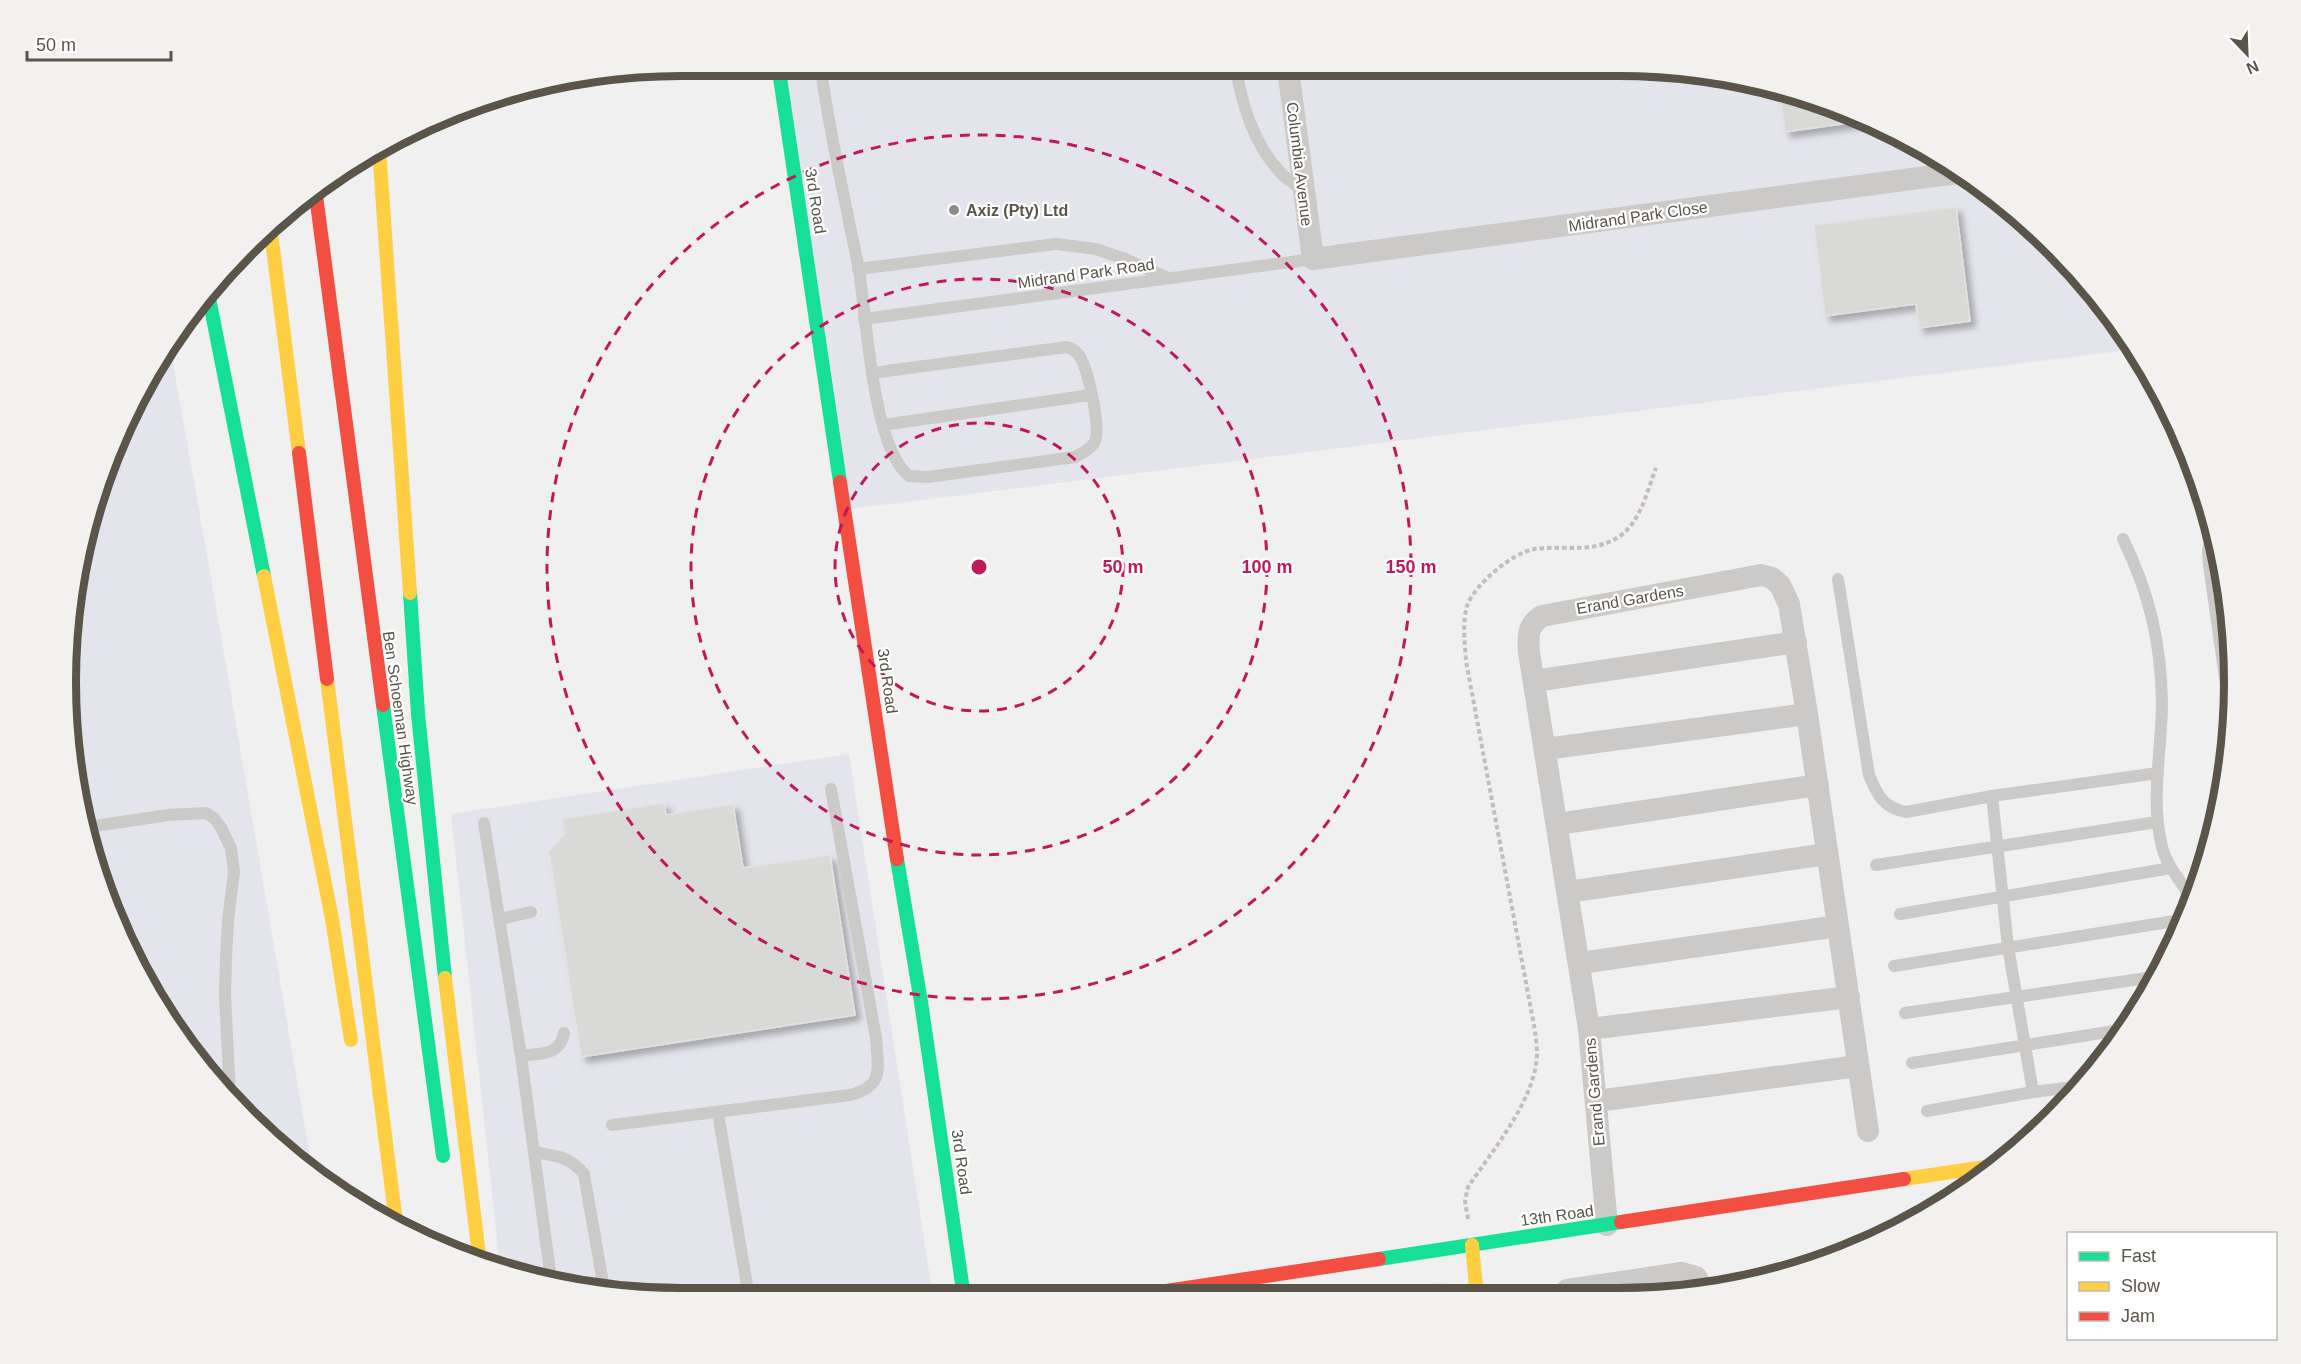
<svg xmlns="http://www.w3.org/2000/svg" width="2301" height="1364" font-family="Arial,sans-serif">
<defs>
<filter id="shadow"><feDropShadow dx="5.5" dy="5.5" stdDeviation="3" flood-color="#0004"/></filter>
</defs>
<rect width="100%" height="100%" fill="#f0f0f0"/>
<path fill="#e4e5ec" d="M 1660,67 L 1817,99 L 1961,170 L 2054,246 L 2131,339 L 2136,349 L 841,510 L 775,71 Z
M 169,341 L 208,560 L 313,1174 L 276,1145 L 194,1057 L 148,990 L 99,880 L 67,722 L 71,602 L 87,522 L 129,410 Z
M 849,754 L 933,1297 L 641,1297 L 500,1268 L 451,814 Z
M 1447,1282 L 1448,1297 L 1330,1297 Z"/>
<path fill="#d9d9d8" stroke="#e3e2e1" stroke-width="1.5" filter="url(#shadow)" d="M 1780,91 L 1817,99 L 1863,121 L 1785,132 Z
M 1956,207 L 1970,321 L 1919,328 L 1916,304 L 1825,316 L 1814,225 Z
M 664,803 L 666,815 L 733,804 L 743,868 L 830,855 L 855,1015 L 581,1057 L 549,851 L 565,834 L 562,819 Z"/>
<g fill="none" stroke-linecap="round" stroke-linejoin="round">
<path stroke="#c6bbbd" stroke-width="4" stroke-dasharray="4.5 3" stroke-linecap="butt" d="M 1468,1219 L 1465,1201 L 1468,1187 C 1492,1151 1536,1099 1537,1054 C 1537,1047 1536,1038 1535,1031 L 1466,661 C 1465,644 1462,623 1467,606 C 1474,585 1513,552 1535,549 C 1564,545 1594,554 1620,536 C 1641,521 1647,491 1656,468"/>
<path stroke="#cbcac8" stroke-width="12" d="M 1236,69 C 1242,105 1255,146 1281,173 C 1287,180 1296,185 1304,190
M 821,70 C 830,136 845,200 858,265 C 867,313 871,446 909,476 L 928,477 L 1075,457 C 1082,453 1090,450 1094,443 C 1102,431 1089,377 1083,363 C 1080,355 1075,349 1067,347 L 872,373
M 858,269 L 1056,244 L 1096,249 L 1125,259 L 1168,278
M 864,319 L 1313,259
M 883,425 L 1090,395
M 2123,539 C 2149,592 2161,642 2162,702 C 2162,750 2150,799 2162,847 C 2167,868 2184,883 2193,903
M 1838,579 L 1869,775 C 1877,795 1884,808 1906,812 L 1992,796 L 2158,773
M 1992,796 L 2008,947 L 2033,1092
M 484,823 L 521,1056 L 551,1279
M 88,827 L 168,815 L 206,813 L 214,818 L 220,826 L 231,848 L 234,872 L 228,920 L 226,959 L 225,995 L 230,1096
M 1876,865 L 2157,822
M 1900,914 L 2171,868
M 500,919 L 531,912
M 1894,966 L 2187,919
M 1905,1013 L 2154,977
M 521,1056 C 541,1053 560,1056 564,1033
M 1912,1063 L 2127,1029
M 1927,1111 L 2033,1092 L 2081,1086
M 718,1113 L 749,1297
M 612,1125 L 850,1095 C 885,1086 878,1068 876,1038 L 831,789
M 534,1152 C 556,1156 569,1156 584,1174 L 604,1289"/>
<path stroke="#cbcac8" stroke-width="22" d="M 1288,69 L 1313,259 L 1964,172
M 2216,539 L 2213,551 L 2214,565 L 2233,699
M 1534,681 L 1796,642
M 1545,749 L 1807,714
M 1558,824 L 1818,785
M 1568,892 L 1827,854
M 1580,963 L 1838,926
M 1589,1029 L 1849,997
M 1597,1101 L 1858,1066
M 1607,1225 L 1589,1029 L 1529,652 C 1528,637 1527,625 1542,616 L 1761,575 L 1772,578 L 1780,585 L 1789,604 L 1807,714 L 1868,1131
M 1561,1297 L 1567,1290 L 1682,1273 L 1696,1277 L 1702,1288"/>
<path stroke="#16e098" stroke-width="14" d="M 779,71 L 840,482
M 208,293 L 264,576
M 410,593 L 418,714 L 445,978
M 383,705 L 443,1156
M 897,859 L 921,1002 L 964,1297
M 1379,1259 L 1621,1222"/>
<path stroke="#ffcf43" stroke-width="14" d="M 379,148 L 410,593
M 270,225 L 299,453
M 264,576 L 332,919 L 351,1040
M 327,679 L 396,1222
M 445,978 L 480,1263
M 1904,1179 L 1992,1166
M 1472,1245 L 1477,1297"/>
<path stroke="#f24e42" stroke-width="14" d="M 315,188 L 383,705
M 299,453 L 327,679
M 840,482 L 897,859
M 1621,1222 L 1904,1179
M 1126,1297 L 1379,1259"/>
</g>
<g fill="none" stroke="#c2185b" stroke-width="3" stroke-dasharray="10 8">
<circle cx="979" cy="567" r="144"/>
<circle cx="979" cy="567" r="288"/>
<circle cx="979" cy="567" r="432"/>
</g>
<circle fill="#8e8b83" stroke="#fff" stroke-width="2" cx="954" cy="210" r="6"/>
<g text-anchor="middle" stroke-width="4.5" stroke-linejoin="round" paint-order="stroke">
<g font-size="16" fill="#5a5449" stroke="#fff">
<text transform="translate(1300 164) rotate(83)" y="6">Columbia Avenue</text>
<text transform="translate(816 201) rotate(81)" y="6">3rd Road</text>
<text transform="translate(1638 216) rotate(-8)" y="6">Midrand Park Close</text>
<text transform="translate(1086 273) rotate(-8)" y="6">Midrand Park Road</text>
<text transform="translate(1630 599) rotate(-10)" y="6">Erand Gardens</text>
<text transform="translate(888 681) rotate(82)" y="6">3rd Road</text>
<text transform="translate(401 718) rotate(82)" y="6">Ben Schoeman Highway</text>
<text transform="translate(1594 1092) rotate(-95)" y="6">Erand Gardens</text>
<text transform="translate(962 1162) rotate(82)" y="6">3rd Road</text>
<text transform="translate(1557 1215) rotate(-8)" y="6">13th Road</text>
</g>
<g font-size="16" font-weight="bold" fill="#5a5449" stroke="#fff" text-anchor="start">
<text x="966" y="216">Axiz (Pty) Ltd</text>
</g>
</g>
<path d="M0 0H2301V1364H0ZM682 76H1618A606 606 0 0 1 2224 682V682A606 606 0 0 1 1618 1288H682A606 606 0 0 1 76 682V682A606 606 0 0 1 682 76Z" fill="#f2f1f0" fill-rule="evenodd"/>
<path fill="none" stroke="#5a5449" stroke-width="8" d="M682 76H1618A606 606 0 0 1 2224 682V682A606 606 0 0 1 1618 1288H682A606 606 0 0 1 76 682V682A606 606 0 0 1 682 76Z"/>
<circle cx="979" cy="567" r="9" fill="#c2185b" stroke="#fff" stroke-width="3"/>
<g font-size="18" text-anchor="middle" font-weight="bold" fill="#c2185b" stroke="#fff" stroke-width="4.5" stroke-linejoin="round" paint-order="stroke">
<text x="1123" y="573">50 m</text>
<text x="1267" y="573">100 m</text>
<text x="1411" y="573">150 m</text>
</g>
<rect x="2067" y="1232" width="210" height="108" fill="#ffffff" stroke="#bdbbb6" stroke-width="1.5"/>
<rect x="2079" y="1252" width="30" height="9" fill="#16e098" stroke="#bdbbb6" stroke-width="1.5"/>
<text x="2121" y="1262" font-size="18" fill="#5a5449">Fast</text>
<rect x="2079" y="1282" width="30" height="9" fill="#ffcf43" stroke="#bdbbb6" stroke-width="1.5"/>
<text x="2121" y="1292" font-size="18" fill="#5a5449">Slow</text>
<rect x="2079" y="1312" width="30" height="9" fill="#f24e42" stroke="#bdbbb6" stroke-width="1.5"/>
<text x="2121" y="1322" font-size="18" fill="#5a5449">Jam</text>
<g transform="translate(2247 54) rotate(157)" stroke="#ffffff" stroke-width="4.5" paint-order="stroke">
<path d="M0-4.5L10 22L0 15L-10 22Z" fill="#5a5449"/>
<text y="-9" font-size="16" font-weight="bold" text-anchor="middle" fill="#5a5449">N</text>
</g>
<path d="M27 51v9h144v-9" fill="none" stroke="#5a5449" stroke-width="3"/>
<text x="36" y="51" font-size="18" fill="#5a5449" stroke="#ffffff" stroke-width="4.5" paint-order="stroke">50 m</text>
</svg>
